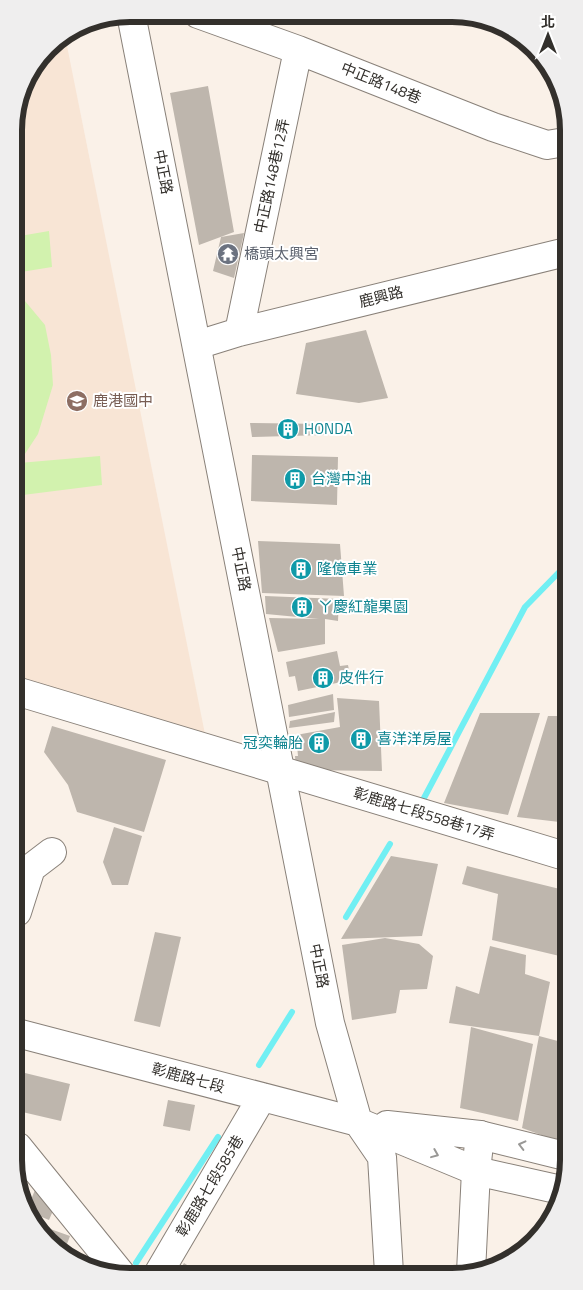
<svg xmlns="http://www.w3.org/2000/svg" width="583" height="1290" font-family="'Titillium Web','Noto Sans TC',sans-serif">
<rect width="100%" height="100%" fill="#faf1e8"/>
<path fill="#f8e5d5" d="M 65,36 L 206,739 L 16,680 L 14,122 L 26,79 L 53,43 Z"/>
<path fill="#d2f2ae" d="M 49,231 L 52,267 L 15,273 L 14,237 Z
M 15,289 L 45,325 L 51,355 L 53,385 L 38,434 L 19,463 L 100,456 L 102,485 L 15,496 Z"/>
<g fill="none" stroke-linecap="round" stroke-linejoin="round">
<path stroke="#71eff3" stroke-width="6" d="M 424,798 L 525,607 L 567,564
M 346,917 L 390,844
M 259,1065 L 292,1012
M 136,1263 L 218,1137"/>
</g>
<path fill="#beb6ad" d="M 208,86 L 234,232 L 199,245 L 170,93 Z
M 244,233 L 234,278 L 213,271 L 221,237 Z
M 366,330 L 388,398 L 359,403 L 296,394 L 306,343 Z
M 250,423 L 325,424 L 324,435 L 252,437 Z
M 252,455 L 338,457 L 337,505 L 251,501 Z
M 258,541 L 340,544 L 344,596 L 262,593 Z
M 265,596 L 339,599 L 338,621 L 325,619 L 325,644 L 278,652 L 269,618 L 319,619 L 266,614 Z
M 337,651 L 340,666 L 348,665 L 351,680 L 298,691 L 295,676 L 289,677 L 286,662 Z
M 333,694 L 334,710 L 289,717 L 288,705 Z
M 337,698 L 379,701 L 382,771 L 296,770 L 295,756 L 298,756 L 296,735 L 340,727 Z
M 335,712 L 334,722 L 289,728 L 290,721 Z
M 480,713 L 540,713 L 508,815 L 444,803 Z
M 548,716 L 567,716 L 568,823 L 517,817 Z
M 52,726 L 166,760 L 144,832 L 77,812 L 68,785 L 44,752 Z
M 114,827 L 142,836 L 128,885 L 112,885 L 103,862 Z
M 391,856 L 438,864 L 422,936 L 341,939 Z
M 467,866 L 568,891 L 568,958 L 492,940 L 498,894 L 462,884 Z
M 155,932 L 181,937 L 160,1027 L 134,1021 Z
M 385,938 L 419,944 L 433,956 L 427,989 L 400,990 L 396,1013 L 352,1020 L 342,945 Z
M 490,946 L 526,955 L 525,974 L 550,982 L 539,1036 L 449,1023 L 456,986 L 479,994 Z
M 471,1027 L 533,1044 L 518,1121 L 460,1108 Z
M 539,1036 L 569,1044 L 569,1145 L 522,1128 Z
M 25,1073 L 70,1084 L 61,1121 L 18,1111 Z
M 168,1100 L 195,1105 L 190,1131 L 163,1126 Z
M 35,1190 L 58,1199 L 49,1220 L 32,1213 L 28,1207 Z
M 39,1225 L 70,1236 L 64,1252 L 53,1247 Z
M 184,1263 L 201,1274 L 177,1274 Z"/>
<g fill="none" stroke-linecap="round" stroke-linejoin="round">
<g stroke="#898179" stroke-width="30">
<path id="minor" d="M 198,14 L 298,50 L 493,127 L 547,145 L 565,142
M 239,332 L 298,50
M 197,345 L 239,332 L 566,252
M 16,691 L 568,857
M 17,912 L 31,868 L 52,852
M 17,1033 L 358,1122 L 382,1157 L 389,1273
M 18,1147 L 121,1274
M 471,1272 L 476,1171 L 480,1135
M 158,1274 L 262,1097"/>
</g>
<g stroke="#898179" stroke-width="30">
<path id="major" d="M 131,14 L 330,1023 L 358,1122
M 358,1122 L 476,1171 L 561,1190
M 387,1125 L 480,1135 L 569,1157"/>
</g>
<use href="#minor" stroke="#fff" stroke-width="28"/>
<use href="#major" stroke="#fff" stroke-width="28"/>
</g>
<defs><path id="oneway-chevron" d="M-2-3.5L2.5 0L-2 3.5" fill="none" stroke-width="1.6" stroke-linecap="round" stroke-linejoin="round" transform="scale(1.25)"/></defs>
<g stroke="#999896">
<use href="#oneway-chevron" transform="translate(522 1145) rotate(-166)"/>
<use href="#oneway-chevron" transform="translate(435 1154) rotate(22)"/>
</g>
<defs>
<g id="temple-disc" transform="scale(1.125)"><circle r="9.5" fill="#6b7280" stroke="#fff"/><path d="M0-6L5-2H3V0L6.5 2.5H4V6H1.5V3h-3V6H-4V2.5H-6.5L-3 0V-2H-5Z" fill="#fff"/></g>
<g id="school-disc" transform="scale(1.125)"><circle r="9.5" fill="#8d6e63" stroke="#fff"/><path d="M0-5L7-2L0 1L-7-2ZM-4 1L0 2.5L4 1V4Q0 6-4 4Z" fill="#fff"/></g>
<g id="building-disc" transform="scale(1.125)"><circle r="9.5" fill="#0f9aa8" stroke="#fff"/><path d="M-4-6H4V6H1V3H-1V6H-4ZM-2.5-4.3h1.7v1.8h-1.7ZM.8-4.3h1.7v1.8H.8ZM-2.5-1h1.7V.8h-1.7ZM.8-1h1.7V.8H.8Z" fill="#fff"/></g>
</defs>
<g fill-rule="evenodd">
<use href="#temple-disc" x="228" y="254"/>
<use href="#school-disc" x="77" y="401"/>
<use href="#building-disc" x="288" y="429"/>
<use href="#building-disc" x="295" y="479"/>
<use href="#building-disc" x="301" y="569"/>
<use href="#building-disc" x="302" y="607"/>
<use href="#building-disc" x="323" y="678"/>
<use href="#building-disc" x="361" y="739"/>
<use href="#building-disc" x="319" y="743"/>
</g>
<g text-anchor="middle" stroke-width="4" stroke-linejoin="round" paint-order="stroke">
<g font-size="15" fill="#33302c" stroke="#fff">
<text transform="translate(381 83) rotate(22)" y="5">中正路148巷</text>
<text transform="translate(163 172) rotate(79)" y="5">中正路</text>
<text transform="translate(272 176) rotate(-78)" y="5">中正路148巷12弄</text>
<text transform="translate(381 297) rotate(-14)" y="5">鹿興路</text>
<text transform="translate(241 569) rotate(79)" y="5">中正路</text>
<text transform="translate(424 814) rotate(17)" y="5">彰鹿路七段558巷17弄</text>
<text transform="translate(319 966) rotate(79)" y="5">中正路</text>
<text transform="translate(188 1078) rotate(15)" y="5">彰鹿路七段</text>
<text transform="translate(210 1186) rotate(-59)" y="5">彰鹿路七段585巷</text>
</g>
<g font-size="15" fill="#5b616d" stroke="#fff" text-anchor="start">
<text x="244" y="259">橋頭太興宮</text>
</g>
<g font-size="15" fill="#785e54" stroke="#fff" text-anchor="start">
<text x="93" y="406">鹿港國中</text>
</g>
<g font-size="15" fill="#0d838f" stroke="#fff" text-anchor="start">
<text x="304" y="434">HONDA</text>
<text x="311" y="484">台灣中油</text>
<text x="317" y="574">隆億車業</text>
<text x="318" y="612">ㄚ慶紅龍果園</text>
<text x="339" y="683">皮件行</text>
<text x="377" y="744">喜洋洋房屋</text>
<text x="303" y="748" text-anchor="end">冠奕輪胎</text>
</g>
</g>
<path d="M0 0H583V1290H0ZM130 22H452A108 108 0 0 1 560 130V1160A108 108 0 0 1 452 1268H130A108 108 0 0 1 22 1160V130A108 108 0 0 1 130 22Z" fill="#efeeee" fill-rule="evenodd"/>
<path fill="none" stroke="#33302c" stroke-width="6" d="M130 22H452A108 108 0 0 1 560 130V1160A108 108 0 0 1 452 1268H130A108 108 0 0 1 22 1160V130A108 108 0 0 1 130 22Z"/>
<g transform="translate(548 35)" stroke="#ffffff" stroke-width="4" paint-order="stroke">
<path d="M0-4L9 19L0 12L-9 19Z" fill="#33302c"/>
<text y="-8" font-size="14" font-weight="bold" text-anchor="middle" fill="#33302c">北</text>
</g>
</svg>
